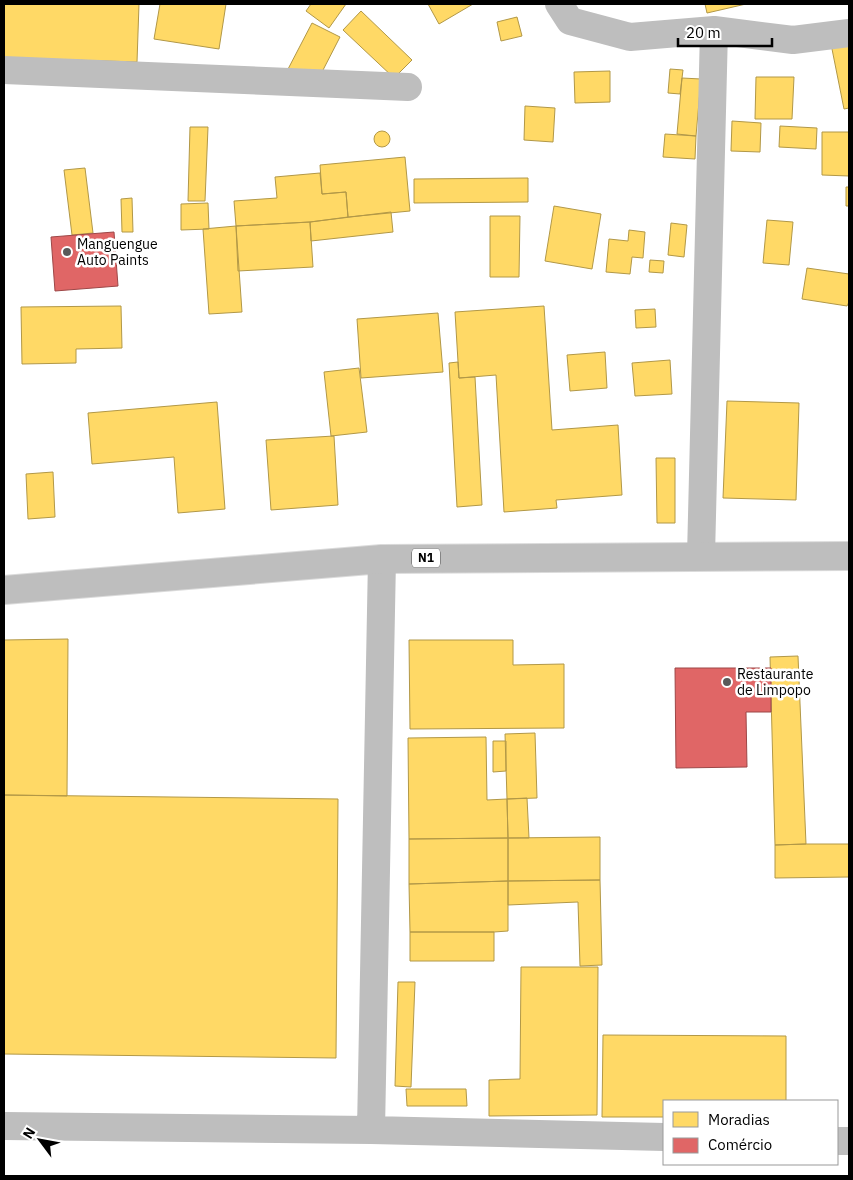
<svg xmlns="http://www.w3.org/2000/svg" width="853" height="1180" font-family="'IBM Plex Sans',sans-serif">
<rect width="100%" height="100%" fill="#fff"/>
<path fill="#ffd966" stroke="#b29847" d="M 4,4 L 139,4 L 137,62 L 4,58 Z
M 160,4 L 226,4 L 219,49 L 154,39 Z
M 311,4 L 346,4 L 329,28 L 306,11 Z
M 428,4 L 473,4 L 439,24 Z
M 705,4 L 746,4 L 707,13 Z
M 361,11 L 412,60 L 394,78 L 343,30 Z
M 517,17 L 522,36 L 501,41 L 497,22 Z
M 312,23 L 340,37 L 322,72 L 287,71 Z
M 849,41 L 849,108 L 844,109 L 831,44 Z
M 670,69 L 683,70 L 680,94 L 668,93 Z
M 610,71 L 610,102 L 575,103 L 574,72 Z
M 756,77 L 794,77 L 792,119 L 755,119 Z
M 682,78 L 701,79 L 696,136 L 677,134 Z
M 525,106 L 555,108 L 553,142 L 524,140 Z
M 732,121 L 761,123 L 760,152 L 731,151 Z
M 780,126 L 817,128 L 816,149 L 779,147 Z
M 190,127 L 208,127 L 205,201 L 188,201 Z
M374 139a8 8 0 1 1 16 0a8 8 0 1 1-16 0Z
M 822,132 L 849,132 L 849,176 L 822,175 Z
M 665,134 L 696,136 L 695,159 L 663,157 Z
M 405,157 L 410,211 L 348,217 L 346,192 L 322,194 L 320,165 Z
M 85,168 L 93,233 L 72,235 L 64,170 Z
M 320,173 L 322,194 L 346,192 L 348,217 L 310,222 L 236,226 L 234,201 L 277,198 L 275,177 Z
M 528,178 L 528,202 L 414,203 L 414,179 Z
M 846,187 L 849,187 L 849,206 L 846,206 Z
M 132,198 L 133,232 L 122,232 L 121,199 Z
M 208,203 L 209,229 L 181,230 L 181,204 Z
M 554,206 L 601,214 L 592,269 L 545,261 Z
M 391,212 L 393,232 L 311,241 L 310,222 Z
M 490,216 L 520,216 L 519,277 L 490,277 Z
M 767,220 L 793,222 L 789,265 L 763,263 Z
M 310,222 L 313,267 L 238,271 L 236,226 Z
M 671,223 L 687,225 L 684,257 L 668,255 Z
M 236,226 L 242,312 L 209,314 L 203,229 Z
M 629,230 L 645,232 L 643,258 L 632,257 L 630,274 L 606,272 L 609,239 L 628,241 Z
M 650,260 L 664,261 L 663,273 L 649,272 Z
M 807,268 L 849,274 L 849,302 L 847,306 L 802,299 Z
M 121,306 L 122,348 L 76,349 L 76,363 L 22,364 L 21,307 Z
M 544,306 L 552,430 L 618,425 L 622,495 L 556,500 L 557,508 L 504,512 L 496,375 L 459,378 L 455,312 Z
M 655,309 L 656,327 L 636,328 L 635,310 Z
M 438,313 L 443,372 L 361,378 L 357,319 Z
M 605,352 L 607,388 L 570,391 L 567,355 Z
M 670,360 L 672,394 L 635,396 L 632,363 Z
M 458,362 L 459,378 L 475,377 L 482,505 L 457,507 L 449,363 Z
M 359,368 L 367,432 L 331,436 L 324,372 Z
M 727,401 L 799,403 L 796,500 L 723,498 Z
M 217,402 L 225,509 L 178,513 L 174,457 L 92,464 L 88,413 Z
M 334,436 L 338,505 L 271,510 L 266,440 Z
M 656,458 L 675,458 L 675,523 L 657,523 Z
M 53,472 L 55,517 L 28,519 L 26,474 Z
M 68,639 L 67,796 L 4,795 L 4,640 Z
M 409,640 L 513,640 L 513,665 L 564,664 L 564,728 L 410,729 Z
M 798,656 L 806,844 L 775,845 L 770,657 Z
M 535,733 L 537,798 L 507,799 L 505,734 Z
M 486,737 L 487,800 L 507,799 L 508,838 L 409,839 L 408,738 Z
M 493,741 L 506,741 L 506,771 L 493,772 Z
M 4,795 L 338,799 L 336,1058 L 4,1054 Z
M 527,798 L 529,838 L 508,838 L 507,799 Z
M 600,837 L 600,880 L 508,881 L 508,838 Z
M 508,838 L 508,881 L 409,884 L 409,839 Z
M 806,844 L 849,844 L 849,877 L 775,878 L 775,845 Z
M 600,880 L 602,965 L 580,966 L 578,902 L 508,905 L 508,881 Z
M 508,881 L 508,931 L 494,932 L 410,932 L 409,884 Z
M 410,932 L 494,932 L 494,961 L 410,961 Z
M 521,967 L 598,967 L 597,1115 L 489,1116 L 489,1080 L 520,1079 Z
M 398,982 L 415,982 L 411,1087 L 395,1086 Z
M 603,1035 L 786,1036 L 786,1101 L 664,1101 L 664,1117 L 602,1117 Z
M 406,1089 L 466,1089 L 467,1106 L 407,1106 Z"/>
<path fill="#e06666" stroke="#9d4747" d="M 114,232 L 118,286 L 55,291 L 51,237 Z
M 675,668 L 771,668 L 771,712 L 746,712 L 747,767 L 676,768 Z"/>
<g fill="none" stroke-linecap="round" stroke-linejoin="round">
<g stroke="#dbdbdb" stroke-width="30">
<path id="trunk" d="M 4,590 L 382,559 L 849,556"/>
</g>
<path stroke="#bebebe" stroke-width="28" d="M 559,4 L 570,21 L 630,37 L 714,30 L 701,556
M 714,30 L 793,40 L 849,33
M 4,70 L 408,87
M 4,1126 L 371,1130 L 664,1137
M 371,1130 L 382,559
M 837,1141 L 849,1141"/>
<use href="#trunk" stroke="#bebebe" stroke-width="28"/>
</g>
<g fill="#595959" stroke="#fff" stroke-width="2">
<circle cx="67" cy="252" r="5"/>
<circle cx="727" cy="682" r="5"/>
</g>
<g text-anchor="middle" stroke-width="5" stroke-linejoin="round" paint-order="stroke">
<rect fill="#fff" stroke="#4c4c4c" stroke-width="1" x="412" y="548.5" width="28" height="19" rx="4"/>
<g font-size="12" font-weight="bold" fill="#000">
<text x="426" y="562">N1</text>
</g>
<g font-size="14" fill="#000" stroke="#fff" text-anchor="start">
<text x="77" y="249">Manguengue<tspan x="77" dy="16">Auto Paints</tspan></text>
<text x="737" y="679">Restaurante<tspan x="737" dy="16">de Limpopo</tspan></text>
</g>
</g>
<rect width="853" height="1180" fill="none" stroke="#000000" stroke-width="10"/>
<rect x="663" y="1100" width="175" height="65" fill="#ffffff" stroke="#999999"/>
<rect x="673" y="1112" width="25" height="15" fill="#ffd966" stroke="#999999"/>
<text x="708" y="1125" font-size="15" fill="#000000">Moradias</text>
<rect x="673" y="1138" width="25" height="15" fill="#e06666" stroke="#999999"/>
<text x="708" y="1150" font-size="15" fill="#000000">Comércio</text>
<g transform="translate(40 1140) rotate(302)" stroke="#ffffff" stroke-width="4" paint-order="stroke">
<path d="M0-4L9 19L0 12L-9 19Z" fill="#000000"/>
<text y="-8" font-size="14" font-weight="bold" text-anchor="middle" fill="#000000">N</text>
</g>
<path d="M678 38v8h94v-8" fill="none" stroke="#000000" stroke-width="2.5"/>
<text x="686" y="38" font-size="15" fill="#000000" stroke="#ffffff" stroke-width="4" paint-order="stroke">20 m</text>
</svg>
